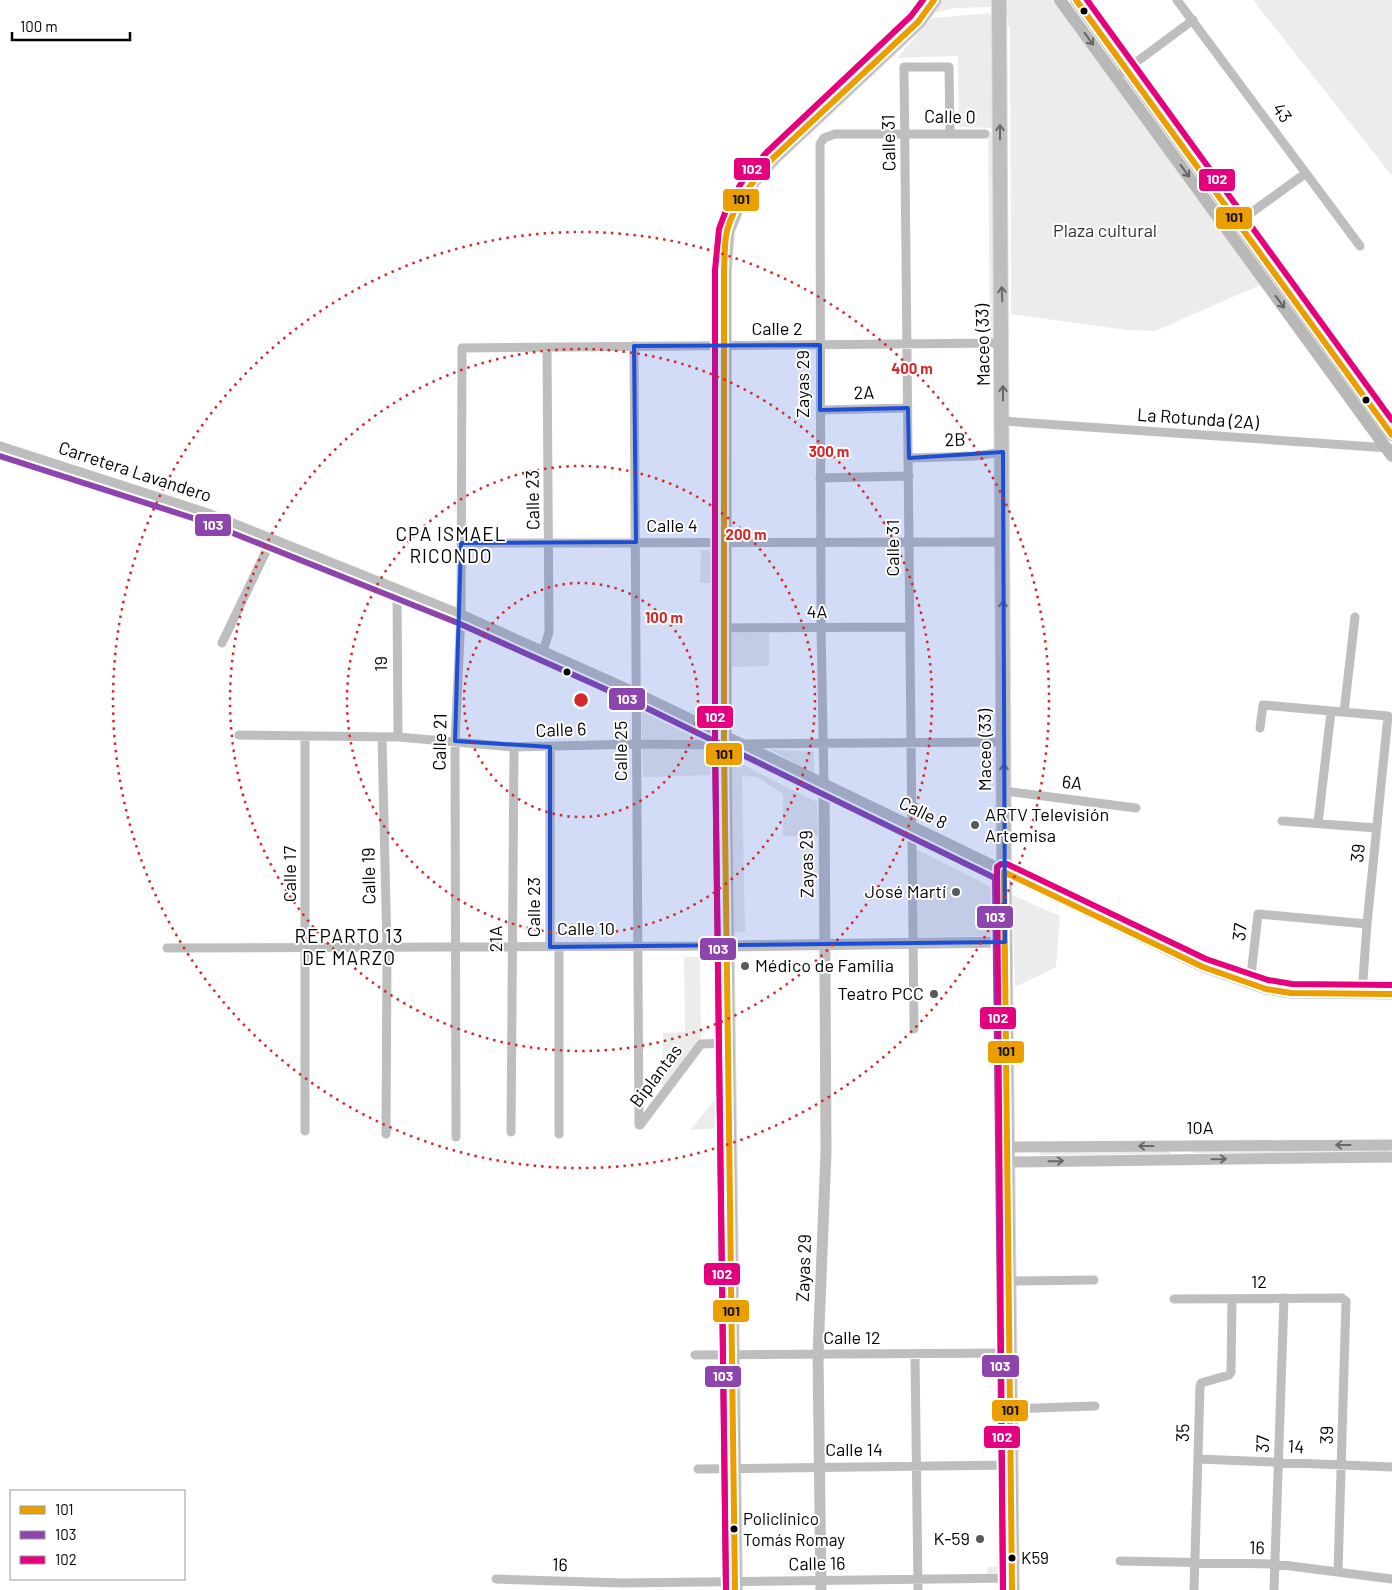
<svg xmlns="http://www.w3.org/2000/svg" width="1392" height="1590" font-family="Barlow,sans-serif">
<rect width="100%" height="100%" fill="#fff"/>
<path fill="#ececec" d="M 943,0 L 995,0 L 994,7 L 955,8 L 930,14 Z
M 1006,0 L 1053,0 L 1260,285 L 1155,331 L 1127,330 L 1011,314 L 1010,26 L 1008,26 Z
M 1253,0 L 1392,0 L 1392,176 Z
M 993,13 L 993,128 L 959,127 L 958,56 L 897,58 L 932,18 Z
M 988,132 L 994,132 L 996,341 L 990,341 Z
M 701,550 L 716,550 L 715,583 L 700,583 Z
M 729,633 L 769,633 L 769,666 L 729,667 Z
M 717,709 L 717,727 L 689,711 Z
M 641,711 L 708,742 L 642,740 Z
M 642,749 L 715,749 L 718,753 L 718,775 L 643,777 Z
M 769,749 L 814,752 L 814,774 Z
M 731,759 L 817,802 L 818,836 L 783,836 L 783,794 L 757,777 L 742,776 L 745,932 L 733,933 Z
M 916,849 L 997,890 L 998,936 L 918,937 Z
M 1012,895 L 1060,916 L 1056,967 L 1015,987 Z
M 684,957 L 700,957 L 701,1042 L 662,1092 L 663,1033 L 685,1032 Z
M 721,1092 L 721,1128 L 690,1130 Z
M 1389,1149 L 1389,1153 L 1194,1153 L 1193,1151 Z
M 1170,1150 L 1170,1154 L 1038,1155 L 1041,1152 Z
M 997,1553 L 1007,1553 L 1007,1573 L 987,1573 L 988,1567 L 996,1567 Z"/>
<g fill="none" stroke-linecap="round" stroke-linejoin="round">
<g stroke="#dbdbdb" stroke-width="16">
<path id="primary" d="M 999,0 L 1004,872 L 1012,1590
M 735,1590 L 724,745 L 724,270 L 727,231 L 736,209 L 752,182 L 773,158 L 918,22 L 934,0"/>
</g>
<path stroke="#bebebe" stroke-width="9" d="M 1177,0 L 1360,246
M 1123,72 L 1193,20
M 1237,223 L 1306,173
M 634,346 L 639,1125
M 820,410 L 908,408
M 1003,421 L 1389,448
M 909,458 L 975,456 L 1003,452
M 820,478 L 909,476
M 461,543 L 1003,542
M 397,590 L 398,737
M 724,628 L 910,627
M 222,643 L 272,539
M 543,651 L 549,632 L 547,347
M 1344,712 L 1355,617
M 1260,728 L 1263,705 L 1388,716 L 1367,924 L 1362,994
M 239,735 L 398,737 L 514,747 L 636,744 L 729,745
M 305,737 L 305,1131
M 382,737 L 387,949 L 386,1134
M 744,744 L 1004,742
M 550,747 L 550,947
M 824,785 L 821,628 L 820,144 L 824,138 L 835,134 L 985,134
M 1004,791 L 1136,808
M 1282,821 L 1377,828
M 1318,823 L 1331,712
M 167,948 L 727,946
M 1250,984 L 1258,914 L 1367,924
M 914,1029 L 904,67 L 949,67 L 950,133
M 640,1125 L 701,1044 L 728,1043
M 511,1132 L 514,747
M 559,1134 L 559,947
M 456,1137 L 455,741 L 461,615 L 462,348 L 1002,343
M 1009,1281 L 1094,1280
M 1174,1299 L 1342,1298 L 1346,1301 L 1338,1572
M 915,1354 L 918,1590
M 695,1355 L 1010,1353
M 1011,1409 L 1095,1406
M 1198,1459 L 1392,1467
M 698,1469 L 1011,1465
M 1120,1561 L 1275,1564 L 1392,1579
M 496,1579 L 622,1583 L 1012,1578
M 1194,1590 L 1200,1387 L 1201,1383 L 1229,1375 L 1231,1372 L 1232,1299
M 1274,1590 L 1284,1298"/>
<path stroke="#bebebe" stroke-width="11" d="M 0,447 L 208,514 L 461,615 L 638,694 L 1203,967 L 1266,989 L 1291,993 L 1392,994
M 727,946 L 1005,942
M 1007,1147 L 1392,1145
M 1008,1162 L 1392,1157
M 821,1590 L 818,1354 L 826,1152 L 824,785"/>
<path stroke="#b8b8b8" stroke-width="12" d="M 1060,0 L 1392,456
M 1076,0 L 1392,435"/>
<use href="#primary" stroke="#bebebe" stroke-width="14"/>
<g stroke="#fff" stroke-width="10">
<path id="bus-1" d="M 1076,0 L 1392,435
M 1004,872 L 1012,1590
M 1004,872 L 1203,967 L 1266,989 L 1291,993 L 1392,994
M 735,1590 L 724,745 L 724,270 C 725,257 724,243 727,231 C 734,203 755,179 773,158 L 918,22 L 934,0"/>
</g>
<g stroke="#fff" stroke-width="10">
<path id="bus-2" d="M 0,456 L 205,522 L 458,623 L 634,702 L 995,878 L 1003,1590
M 715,736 L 726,1590"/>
</g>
<g stroke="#fff" stroke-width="10">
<path id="bus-3" d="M 1087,0 L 1392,420
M 726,1590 L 715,745 L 715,270 L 719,229 L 728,205 L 745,177 L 767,152 L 911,16 L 923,0
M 1003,1590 L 997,867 L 1001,864 L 1007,864 L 1206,959 L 1268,980 L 1292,984 L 1392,985"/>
</g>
<use href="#bus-1" stroke="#eb9e00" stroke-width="6"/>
<use href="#bus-2" stroke="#8e44ad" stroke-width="6"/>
<use href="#bus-3" stroke="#e5007d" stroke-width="6"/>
</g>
<defs><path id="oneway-shaft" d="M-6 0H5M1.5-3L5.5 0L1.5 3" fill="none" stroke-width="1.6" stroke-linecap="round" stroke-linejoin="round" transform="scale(1.25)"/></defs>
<g stroke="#656565">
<use href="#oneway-shaft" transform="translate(1089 39) rotate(54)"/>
<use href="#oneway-shaft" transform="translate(1185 171) rotate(54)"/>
<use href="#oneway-shaft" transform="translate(1280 302) rotate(54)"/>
</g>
<g stroke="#686868">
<use href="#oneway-shaft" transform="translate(1000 132) rotate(-90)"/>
<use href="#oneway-shaft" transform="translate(1002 294) rotate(-92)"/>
<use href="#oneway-shaft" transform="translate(1003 393) rotate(-90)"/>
<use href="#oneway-shaft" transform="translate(1003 608) rotate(-90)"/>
<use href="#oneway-shaft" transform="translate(1004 771) rotate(-90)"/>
<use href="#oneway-shaft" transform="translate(1343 1145) rotate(180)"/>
<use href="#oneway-shaft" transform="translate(1146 1146) rotate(180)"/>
<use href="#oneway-shaft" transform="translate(1219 1159) rotate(-1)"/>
<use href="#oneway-shaft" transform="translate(1056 1161) rotate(-1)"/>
</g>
<path fill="#1d4ed8" fill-opacity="0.2" stroke="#1d4ed8" stroke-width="4" stroke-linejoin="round" d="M 820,345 L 820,410 L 908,408 L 909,458 L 1003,452 L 1005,942 L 550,947 L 550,747 L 455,741 L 461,543 L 636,542 L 634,346 Z"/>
<g fill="none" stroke="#d62828" stroke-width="2.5" stroke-dasharray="2.5 5">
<circle cx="581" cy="700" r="117"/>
<circle cx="581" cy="700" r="234"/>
<circle cx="581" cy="700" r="351"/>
<circle cx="581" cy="700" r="468"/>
</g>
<g fill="#000" stroke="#fff" stroke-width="2">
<circle cx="1084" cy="11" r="4.5"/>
<circle cx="1366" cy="400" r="4.5"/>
<circle cx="567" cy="672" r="4.5"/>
<circle cx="734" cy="1529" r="4.5"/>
<circle cx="1012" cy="1558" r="4.5"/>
</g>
<g fill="#595959" stroke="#fff" stroke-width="2">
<circle cx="975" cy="825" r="5"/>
<circle cx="956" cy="892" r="5"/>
<circle cx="745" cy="966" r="5"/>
<circle cx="934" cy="994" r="5"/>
<circle cx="980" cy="1539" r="5"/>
</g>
<g text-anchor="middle" stroke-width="4" stroke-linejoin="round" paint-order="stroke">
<g font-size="17" fill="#000" stroke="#fff" text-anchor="start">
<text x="743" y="1525">Policlinico<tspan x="743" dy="21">Tomás Romay</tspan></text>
<text x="1021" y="1564">K59</text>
</g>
<g font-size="18" fill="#000" stroke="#fff">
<text transform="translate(1282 113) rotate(54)" y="6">43</text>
<text transform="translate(950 117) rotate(1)" y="6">Calle 0</text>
<text transform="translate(889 143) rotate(-91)" y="6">Calle 31</text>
<text x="777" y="335">Calle 2</text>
<text transform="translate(983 345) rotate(-91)" y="6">Maceo (33)</text>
<text transform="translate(803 384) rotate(-90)" y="6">Zayas 29</text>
<text transform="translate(864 393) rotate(-1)" y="6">2A</text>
<text transform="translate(1198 419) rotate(4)" y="6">La Rotunda (2A)</text>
<text transform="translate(955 440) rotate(-2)" y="6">2B</text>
<text transform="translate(135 472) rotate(18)" y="6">Carretera Lavandero</text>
<text transform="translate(533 500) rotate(-91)" y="6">Calle 23</text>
<text x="672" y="532">Calle 4</text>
<text transform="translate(893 548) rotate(-90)" y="6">Calle 31</text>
<text x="817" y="618">4A</text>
<text transform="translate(381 664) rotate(-90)" y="6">19</text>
<text transform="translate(561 730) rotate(-2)" y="6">Calle 6</text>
<text transform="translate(440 742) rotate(-89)" y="6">Calle 21</text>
<text transform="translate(985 750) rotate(-90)" y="6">Maceo (33)</text>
<text transform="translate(621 751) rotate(-90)" y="6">Calle 25</text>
<text transform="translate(1072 783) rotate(7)" y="6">6A</text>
<text transform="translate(923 813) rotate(26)" y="6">Calle 8</text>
<text transform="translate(1358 853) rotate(-84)" y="6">39</text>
<text transform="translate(807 864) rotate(-91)" y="6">Zayas 29</text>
<text transform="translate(290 874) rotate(-90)" y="6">Calle 17</text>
<text transform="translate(369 876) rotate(-91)" y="6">Calle 19</text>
<text transform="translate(534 907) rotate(-90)" y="6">Calle 23</text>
<text x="586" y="935">Calle 10</text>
<text transform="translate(1240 932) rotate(-84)" y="6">37</text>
<text transform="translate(496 939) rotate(-90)" y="6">21A</text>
<text transform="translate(656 1076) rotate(-53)" y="6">Biplantas</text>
<text x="1200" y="1134">10A</text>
<text transform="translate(804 1268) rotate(-88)" y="6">Zayas 29</text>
<text x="1259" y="1288">12</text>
<text x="852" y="1344">Calle 12</text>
<text transform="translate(1183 1433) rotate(-89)" y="6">35</text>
<text transform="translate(1327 1435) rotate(-89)" y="6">39</text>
<text transform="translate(1263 1444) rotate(-88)" y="6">37</text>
<text transform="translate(1296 1447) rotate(3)" y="6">14</text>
<text x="854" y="1456">Calle 14</text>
<text transform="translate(1257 1548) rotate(2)" y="6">16</text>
<text transform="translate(817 1564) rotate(-1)" y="6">Calle 16</text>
<text transform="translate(560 1565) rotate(2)" y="6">16</text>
</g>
<g font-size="18" fill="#333" stroke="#fff">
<text x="1105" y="237">Plaza cultural</text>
</g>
<g font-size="18" fill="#000" stroke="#fff" text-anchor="end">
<text x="985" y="821" text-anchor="start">ARTV Televisión<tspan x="985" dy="21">Artemisa</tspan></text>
<text x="946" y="898">José Martí</text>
<text x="755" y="972" text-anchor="start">Médico de Familia</text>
<text x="924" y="1000">Teatro PCC</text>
<text x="970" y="1545">K-59</text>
</g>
<g font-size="19" letter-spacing="1" fill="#000" stroke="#fff">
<text x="451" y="541">CPA ISMAEL<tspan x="451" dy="22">RICONDO</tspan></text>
<text x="349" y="943">REPARTO 13<tspan x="349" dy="22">DE MARZO</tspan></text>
</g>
</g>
<circle cx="581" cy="700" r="8" fill="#d62828" stroke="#fff" stroke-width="2.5"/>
<g font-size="15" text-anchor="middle" font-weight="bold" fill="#d62828" stroke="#fff" stroke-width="4" stroke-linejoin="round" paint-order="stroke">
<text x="912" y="374">400 m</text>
<text x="829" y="457">300 m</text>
<text x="746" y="540">200 m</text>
<text x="664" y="623">100 m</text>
</g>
<g stroke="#fff" stroke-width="2">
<rect x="733" y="157" width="38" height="24" rx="5" fill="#e5007d"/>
<rect x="1198" y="168" width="38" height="24" rx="5" fill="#e5007d"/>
<rect x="722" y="188" width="38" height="24" rx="5" fill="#eb9e00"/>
<rect x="1215" y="206" width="38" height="24" rx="5" fill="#eb9e00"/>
<rect x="194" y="513" width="38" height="24" rx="5" fill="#8e44ad"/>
<rect x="608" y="687" width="38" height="24" rx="5" fill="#8e44ad"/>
<rect x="696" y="705" width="38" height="24" rx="5" fill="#e5007d"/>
<rect x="705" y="742" width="38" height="24" rx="5" fill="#eb9e00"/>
<rect x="976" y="905" width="38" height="24" rx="5" fill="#8e44ad"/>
<rect x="699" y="937" width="38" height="24" rx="5" fill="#8e44ad"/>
<rect x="979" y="1006" width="38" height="24" rx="5" fill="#e5007d"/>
<rect x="987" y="1040" width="38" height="24" rx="5" fill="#eb9e00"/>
<rect x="703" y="1262" width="38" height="24" rx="5" fill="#e5007d"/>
<rect x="712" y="1299" width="38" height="24" rx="5" fill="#eb9e00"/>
<rect x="981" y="1354" width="39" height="24" rx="5" fill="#8e44ad"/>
<rect x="704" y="1365" width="38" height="23" rx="5" fill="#8e44ad"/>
<rect x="991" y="1399" width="38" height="23" rx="5" fill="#eb9e00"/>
<rect x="983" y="1425" width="38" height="24" rx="5" fill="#e5007d"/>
</g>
<g font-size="14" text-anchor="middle" font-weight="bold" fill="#fff">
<text x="752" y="174">102</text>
<text x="1217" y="184">102</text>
<text x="213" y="530">103</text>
<text x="627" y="704">103</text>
<text x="715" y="722">102</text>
<text x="995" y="922">103</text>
<text x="718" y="954">103</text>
<text x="998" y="1023">102</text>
<text x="722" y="1279">102</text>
<text x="1000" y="1371">103</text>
<text x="723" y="1381">103</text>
<text x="1002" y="1442">102</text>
</g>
<g font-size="14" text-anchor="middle" font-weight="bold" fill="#111">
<text x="741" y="204">101</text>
<text x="1234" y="222">101</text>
<text x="724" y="759">101</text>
<text x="1006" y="1056">101</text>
<text x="731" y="1316">101</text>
<text x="1010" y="1415">101</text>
</g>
<rect x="10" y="1490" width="175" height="90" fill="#ffffff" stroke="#999999"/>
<rect x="20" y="1506" width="25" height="8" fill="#eb9e00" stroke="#999999"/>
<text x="55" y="1515" font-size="15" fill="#000000">101</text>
<rect x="20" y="1531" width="25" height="8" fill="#8e44ad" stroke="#999999"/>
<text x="55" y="1540" font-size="15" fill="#000000">103</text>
<rect x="20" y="1556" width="25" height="8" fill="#e5007d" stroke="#999999"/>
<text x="55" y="1565" font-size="15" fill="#000000">102</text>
<path d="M12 32v8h118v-8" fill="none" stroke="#000000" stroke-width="2.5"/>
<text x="20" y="32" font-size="15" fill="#000000" stroke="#ffffff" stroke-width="4" paint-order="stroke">100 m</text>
</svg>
